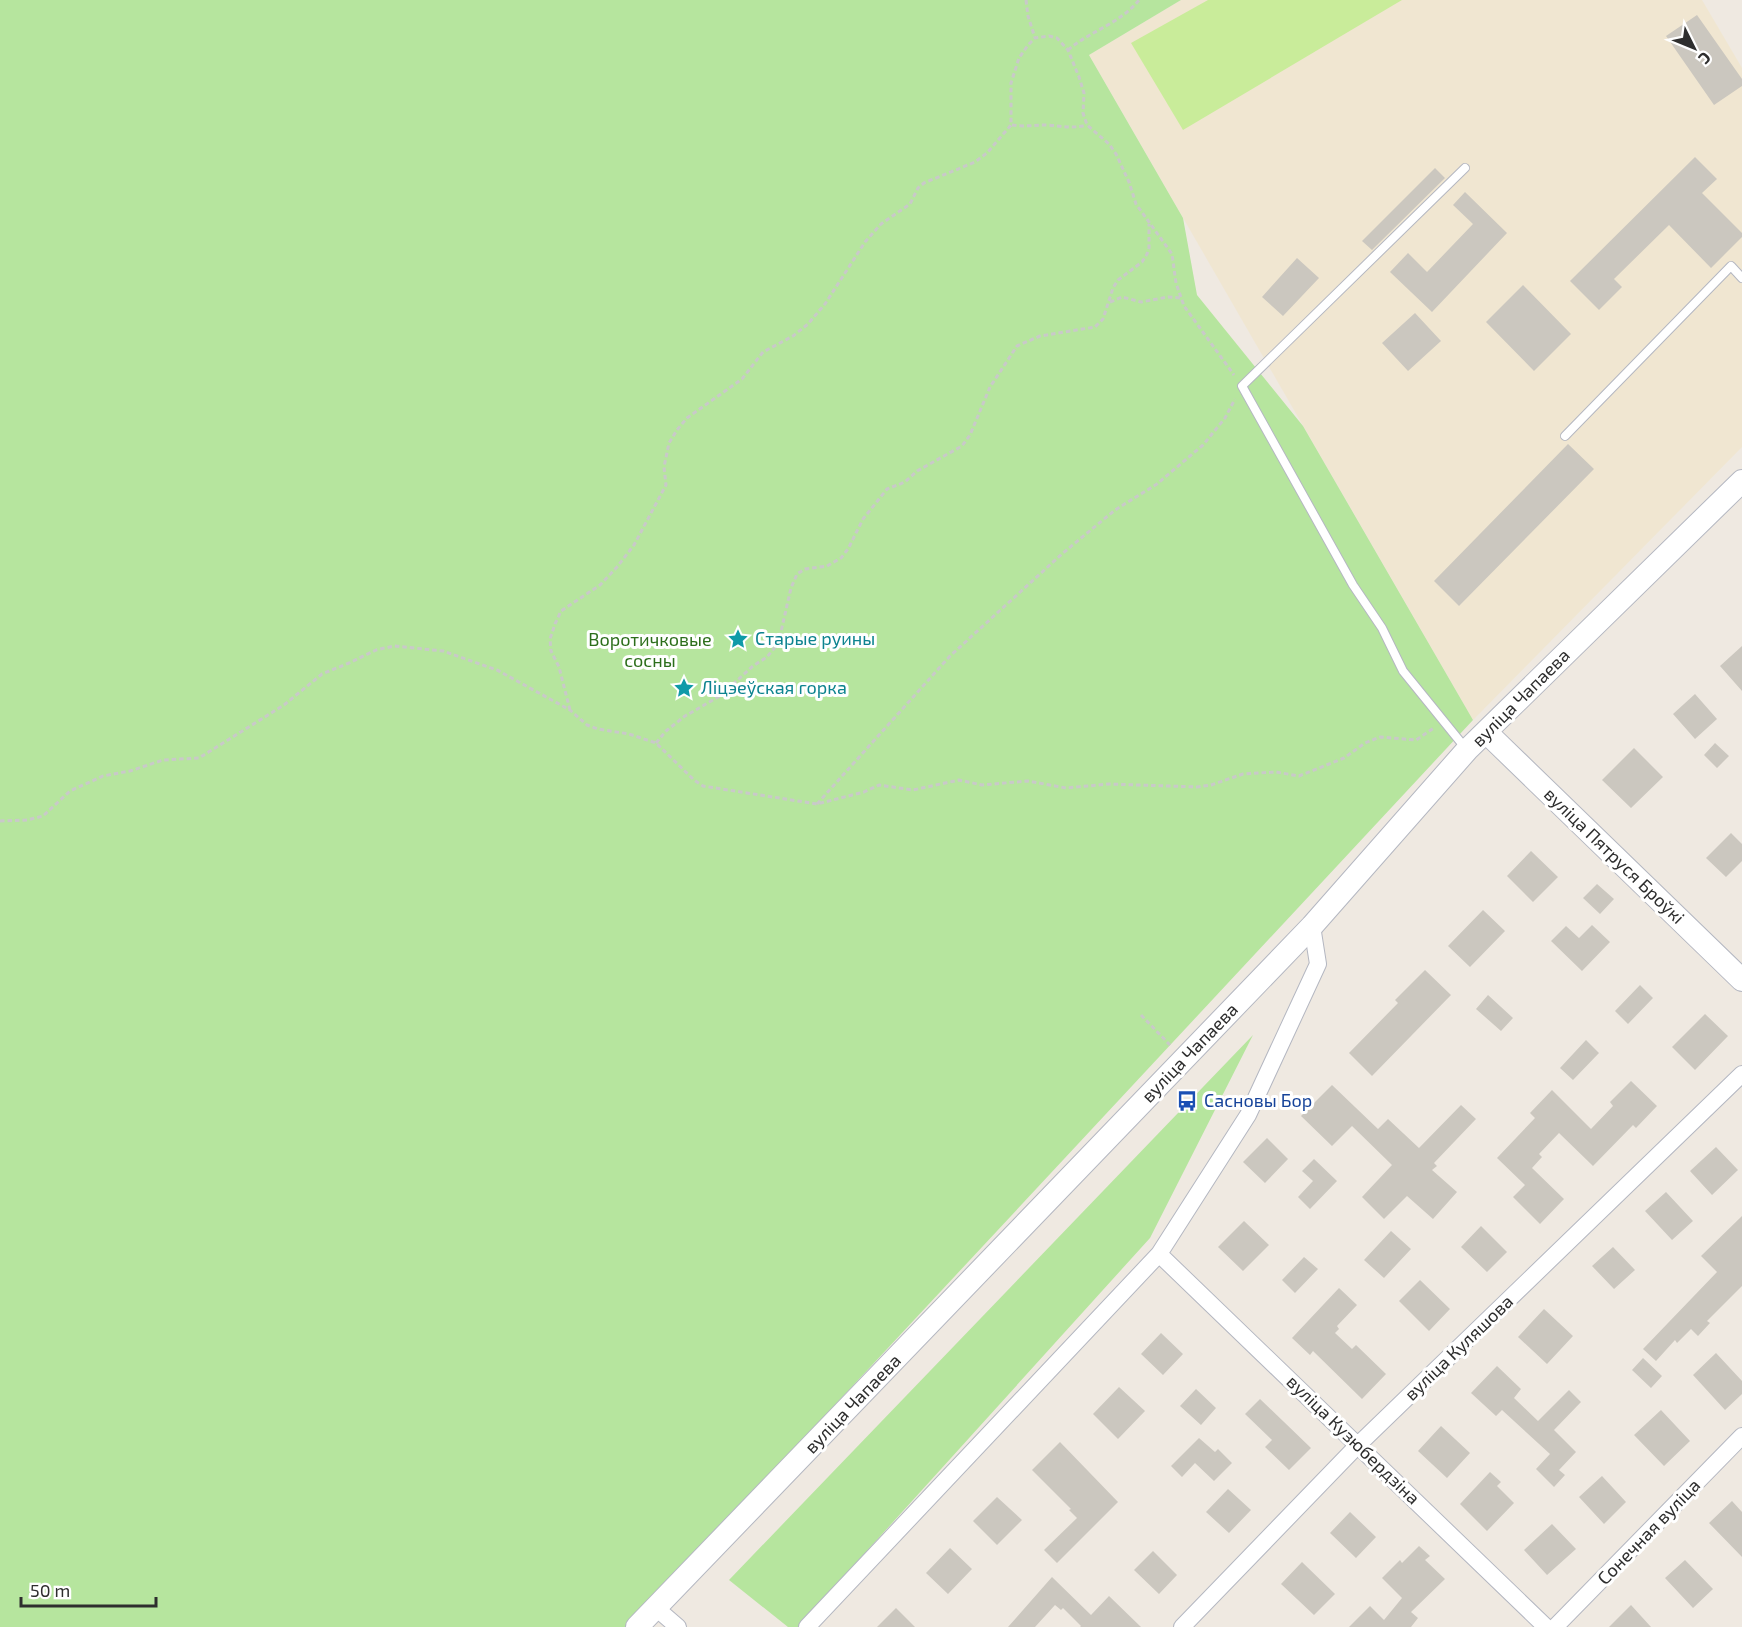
<svg xmlns="http://www.w3.org/2000/svg" width="1742" height="1627" font-family="'Exo 2',sans-serif">
<rect width="100%" height="100%" fill="#efe9e1"/>
<path fill="#f0e6d1" d="M 1181,0 L 1702,0 L 1742,68 L 1742,447 L 1473,720 L 1089,55 Z"/>
<path fill="#b6e59e" d="M 0,0 L 1181,0 L 1089,55 L 1183,218 L 1197,295 L 1303,426 L 1473,720 L 628,1627 L 0,1627 Z
M 1253,1035 L 1150,1238 L 798,1627 L 788,1627 L 729,1580 Z"/>
<path fill="#c9ec9a" d="M 1208,0 L 1402,0 L 1183,130 L 1131,43 Z"/>
<path fill="#cbc7bf" d="M 1697,15 L 1742,79 L 1742,86 L 1714,105 L 1666,36 Z
M 1695,157 L 1717,179 L 1702,193 L 1742,233 L 1742,237 L 1711,268 L 1669,225 L 1614,279 L 1622,287 L 1599,310 L 1570,281 Z
M 1435,168 L 1445,178 L 1372,250 L 1362,241 Z
M 1465,192 L 1507,233 L 1432,312 L 1390,272 L 1408,253 L 1427,272 L 1473,224 L 1453,205 Z
M 1297,258 L 1319,278 L 1283,316 L 1262,297 Z
M 1523,285 L 1571,334 L 1534,371 L 1486,322 Z
M 1415,313 L 1441,341 L 1408,371 L 1382,343 Z
M 1568,444 L 1594,469 L 1459,606 L 1434,581 Z
M 1742,646 L 1742,691 L 1720,666 Z
M 1695,694 L 1717,719 L 1695,739 L 1673,714 Z
M 1715,743 L 1729,756 L 1717,768 L 1704,755 Z
M 1634,748 L 1663,777 L 1631,808 L 1602,780 Z
M 1731,833 L 1742,844 L 1742,861 L 1726,877 L 1706,858 Z
M 1531,851 L 1558,877 L 1533,902 L 1507,876 Z
M 1597,884 L 1614,899 L 1600,914 L 1583,898 Z
M 1483,910 L 1505,931 L 1470,967 L 1448,946 Z
M 1592,925 L 1610,942 L 1582,971 L 1551,941 L 1566,926 L 1579,938 Z
M 1425,970 L 1451,995 L 1372,1076 L 1349,1053 L 1398,1003 L 1395,1000 Z
M 1640,985 L 1653,998 L 1628,1024 L 1615,1011 Z
M 1488,995 L 1513,1018 L 1501,1031 L 1476,1009 Z
M 1705,1014 L 1728,1036 L 1695,1070 L 1672,1047 Z
M 1586,1040 L 1599,1053 L 1573,1080 L 1560,1068 Z
M 1631,1081 L 1657,1106 L 1636,1128 L 1633,1125 L 1593,1166 L 1559,1133 L 1539,1154 L 1542,1157 L 1532,1168 L 1564,1199 L 1540,1224 L 1513,1197 L 1525,1185 L 1497,1158 L 1535,1118 L 1530,1113 L 1552,1090 L 1591,1129 L 1613,1106 L 1610,1102 Z
M 1332,1085 L 1378,1129 L 1388,1119 L 1419,1148 L 1461,1105 L 1476,1119 L 1434,1163 L 1437,1166 L 1432,1170 L 1457,1192 L 1433,1219 L 1407,1196 L 1384,1219 L 1362,1197 L 1392,1165 L 1352,1126 L 1332,1146 L 1301,1116 Z
M 1267,1138 L 1288,1159 L 1265,1183 L 1243,1162 Z
M 1716,1147 L 1738,1170 L 1712,1195 L 1690,1171 Z
M 1314,1159 L 1337,1181 L 1310,1209 L 1298,1197 L 1313,1181 L 1302,1171 Z
M 1666,1192 L 1693,1221 L 1672,1240 L 1645,1211 Z
M 1742,1216 L 1742,1286 L 1707,1321 L 1710,1323 L 1698,1336 L 1691,1329 L 1677,1343 L 1675,1340 L 1656,1361 L 1643,1349 L 1717,1272 L 1701,1256 Z
M 1244,1221 L 1269,1245 L 1243,1271 L 1218,1247 Z
M 1481,1226 L 1507,1252 L 1487,1272 L 1461,1247 Z
M 1391,1231 L 1411,1249 L 1384,1278 L 1364,1260 Z
M 1613,1247 L 1635,1270 L 1614,1289 L 1592,1266 Z
M 1304,1257 L 1318,1269 L 1295,1293 L 1282,1280 Z
M 1420,1280 L 1450,1309 L 1429,1331 L 1399,1301 Z
M 1339,1288 L 1357,1305 L 1337,1326 L 1339,1329 L 1335,1333 L 1352,1349 L 1356,1345 L 1386,1374 L 1362,1399 L 1313,1351 L 1310,1355 L 1292,1338 Z
M 1544,1309 L 1573,1336 L 1547,1364 L 1518,1337 Z
M 1161,1333 L 1183,1354 L 1163,1375 L 1141,1354 Z
M 1716,1353 L 1742,1381 L 1742,1394 L 1725,1410 L 1693,1375 Z
M 1643,1358 L 1662,1376 L 1651,1388 L 1632,1370 Z
M 1497,1366 L 1521,1389 L 1514,1398 L 1538,1421 L 1569,1390 L 1581,1402 L 1554,1430 L 1576,1452 L 1559,1470 L 1565,1475 L 1554,1487 L 1536,1469 L 1550,1454 L 1502,1410 L 1496,1416 L 1471,1393 Z
M 1119,1387 L 1145,1411 L 1118,1439 L 1093,1414 Z
M 1196,1389 L 1216,1408 L 1201,1425 L 1180,1406 Z
M 1260,1399 L 1311,1448 L 1289,1470 L 1265,1447 L 1272,1440 L 1245,1414 Z
M 1661,1410 L 1690,1441 L 1664,1466 L 1634,1435 Z
M 1441,1426 L 1470,1453 L 1447,1478 L 1418,1451 Z
M 1199,1438 L 1215,1452 L 1218,1449 L 1232,1463 L 1214,1481 L 1195,1463 L 1182,1477 L 1171,1466 Z
M 1060,1442 L 1118,1502 L 1057,1563 L 1044,1550 L 1077,1518 L 1069,1510 L 1071,1509 L 1032,1470 Z
M 1490,1472 L 1501,1482 L 1497,1486 L 1514,1503 L 1487,1531 L 1460,1504 Z
M 1602,1476 L 1626,1502 L 1604,1524 L 1579,1497 Z
M 1228,1489 L 1251,1510 L 1229,1533 L 1206,1512 Z
M 997,1497 L 1022,1520 L 997,1545 L 973,1521 Z
M 1732,1501 L 1742,1512 L 1742,1557 L 1709,1523 Z
M 1350,1512 L 1376,1537 L 1356,1558 L 1330,1533 Z
M 1552,1524 L 1576,1549 L 1547,1575 L 1524,1550 Z
M 1419,1546 L 1430,1556 L 1425,1560 L 1445,1579 L 1411,1612 L 1418,1618 L 1411,1627 L 1349,1627 L 1370,1606 L 1384,1620 L 1402,1598 L 1382,1578 L 1400,1560 L 1402,1563 Z
M 950,1548 L 972,1569 L 948,1594 L 926,1573 Z
M 1153,1551 L 1177,1575 L 1159,1594 L 1134,1570 Z
M 1685,1560 L 1713,1589 L 1693,1608 L 1665,1578 Z
M 1302,1562 L 1335,1594 L 1314,1615 L 1281,1584 Z
M 1052,1577 L 1091,1615 L 1109,1596 L 1141,1627 L 1080,1627 L 1081,1626 L 1063,1608 L 1061,1610 L 1055,1605 L 1035,1627 L 1008,1627 Z
M 1631,1605 L 1651,1627 L 1609,1627 Z
M 896,1608 L 915,1627 L 877,1627 Z"/>
<g fill="none" stroke-linecap="round" stroke-linejoin="round">
<g stroke="#b4b7c1" stroke-width="10">
<path id="lane" d="M 1465,168 L 1242,386 L 1353,585 L 1382,628 L 1403,671 L 1467,750
M 1565,436 L 1731,266 L 1742,278"/>
</g>
<g stroke="#b4b7c1" stroke-width="18">
<path id="street" d="M 1159,1254 L 1546,1627
M 656,1608 L 678,1627
M 807,1627 L 1159,1254 L 1248,1115 L 1318,964 L 1312,926
M 1182,1627 L 1358,1445 L 1742,1074
M 1555,1627 L 1742,1436"/>
</g>
<g stroke="#b4b7c1" stroke-width="24">
<path id="secondary" d="M 1486,732 L 1742,980
M 637,1627 L 1312,926 L 1467,750 L 1742,481"/>
</g>
<path stroke="#c9c9c9" stroke-width="3" stroke-dasharray="4.5 3" stroke-linecap="butt" d="M 1026,0 L 1028,16 L 1035,38
M 1068,50 C 1090,31 1121,23 1139,0
M 1012,125 C 1024,127 1035,125 1047,125 C 1062,126 1073,129 1087,125
M 1110,302 L 1122,297 L 1141,302 L 1168,297 L 1181,298
M 570,710 L 559,667 L 551,651 L 550,639 L 555,624 L 561,611 L 600,585 L 617,567 L 634,545 L 666,485 L 664,467 L 669,443 L 677,430 L 687,418 L 742,379 L 763,352 L 793,336 L 808,324 L 825,304 L 865,242 L 881,224 L 910,204 L 918,188 L 924,183 L 975,162 L 987,153 L 1011,125 L 1011,83 L 1019,58 L 1028,45 L 1035,38 L 1049,36 L 1057,38 L 1068,50 L 1079,77 L 1084,93 L 1083,113 L 1087,125 L 1109,144 L 1116,154 L 1129,182 L 1136,204 L 1172,254 L 1176,283 L 1184,306 L 1234,375
M 656,743 L 666,731 L 685,716 L 720,696 L 753,666 L 767,657 L 776,646 L 780,636 L 791,588 L 797,574 L 805,569 L 827,566 L 841,558 L 848,549 L 863,519 L 887,489 L 905,482 L 917,471 L 962,446 L 970,435 L 990,387 L 1017,346 L 1040,336 L 1095,327 L 1103,319 L 1113,288 L 1118,280 L 1142,262 L 1147,254 L 1149,248 L 1149,224
M 817,804 L 950,656 L 1063,553 L 1115,510 L 1157,484 L 1203,445 L 1225,418 L 1235,399
M 0,821 L 27,820 L 43,816 L 70,791 L 103,776 L 130,771 L 163,760 L 199,758 L 284,705 L 322,674 L 349,663 L 376,650 L 394,646 L 443,651 L 497,670 L 570,710 L 587,725 L 598,729 L 629,734 L 656,743 L 694,780 L 703,786 L 817,804 L 864,792 L 879,785 L 913,790 L 959,780 L 982,785 L 1028,781 L 1066,788 L 1109,784 L 1197,787 L 1211,785 L 1243,774 L 1276,772 L 1299,776 L 1344,758 L 1365,743 L 1380,737 L 1416,740 L 1434,728
M 1141,1015 L 1170,1045"/>
<use href="#lane" stroke="#fff" stroke-width="8"/>
<use href="#street" stroke="#fff" stroke-width="16"/>
<use href="#secondary" stroke="#fff" stroke-width="22"/>
</g>
<defs>
<g id="sight-bare" transform="scale(1.62)"><path d="M0-6L1.8-2.2L6-1.7L2.9 1.2L3.7 5.4L0 3.3L-3.7 5.4L-2.9 1.2L-6-1.7L-1.8-2.2Z" fill="#0f9aa8" stroke="#fff" stroke-width="2.5" paint-order="stroke"/></g>
<g id="bus-bare" transform="scale(1.62)"><path d="M-5-6H5V4H4V6H2V4H-2V6H-4V4H-5ZM-3.5-4V0h7V-4ZM-3.5 1.2v1.5H-2V1.2ZM2 1.2v1.5H3.5V1.2Z" fill="#1a4fb4" stroke="#fff" stroke-width="2.5" paint-order="stroke"/></g>
</defs>
<g fill-rule="evenodd">
<use href="#sight-bare" x="738" y="639"/>
<use href="#sight-bare" x="684" y="688"/>
<use href="#bus-bare" x="1187" y="1101"/>
</g>
<g text-anchor="middle" stroke-width="6" stroke-linejoin="round" paint-order="stroke">
<g font-size="18" fill="#0d838f" stroke="#fff" text-anchor="start">
<text x="755" y="645">Старые руины</text>
<text x="701" y="694">Ліцэеўская горка</text>
</g>
<g font-size="18" fill="#2c6e1b" stroke="#fff">
<text x="650" y="646">Воротичковые<tspan x="650" dy="21">сосны</tspan></text>
</g>
<g font-size="18" fill="#2e2e2e" stroke="#fff">
<text transform="translate(1521 698) rotate(-45)" y="6">вуліца Чапаева</text>
<text transform="translate(1614 856) rotate(44)" y="6">вуліца Пятруся Броўкі</text>
<text transform="translate(1190 1053) rotate(-46)" y="6">вуліца Чапаева</text>
<text transform="translate(1459 1348) rotate(-44)" y="6">вуліца Куляшова</text>
<text transform="translate(853 1404) rotate(-46)" y="6">вуліца Чапаева</text>
<text transform="translate(1353 1440) rotate(44)" y="6">вуліца Кузюбердзіна</text>
<text transform="translate(1649 1532) rotate(-46)" y="6">Сонечная вуліца</text>
</g>
<g font-size="18" fill="#164399" stroke="#fff" text-anchor="start">
<text x="1204" y="1107">Сасновы Бор</text>
</g>
</g>
<g transform="translate(1694 48) rotate(133)" stroke="#ffffff" stroke-width="4.5" paint-order="stroke">
<path d="M0-4.5L10 22L0 15L-10 22Z" fill="#2e2e2e"/>
<text y="-9" font-size="16" font-weight="bold" text-anchor="middle" fill="#2e2e2e">С</text>
</g>
<path d="M21 1597v9h135v-9" fill="none" stroke="#2e2e2e" stroke-width="3"/>
<text x="30" y="1597" font-size="18" fill="#2e2e2e" stroke="#ffffff" stroke-width="4.5" paint-order="stroke">50 m</text>
</svg>
